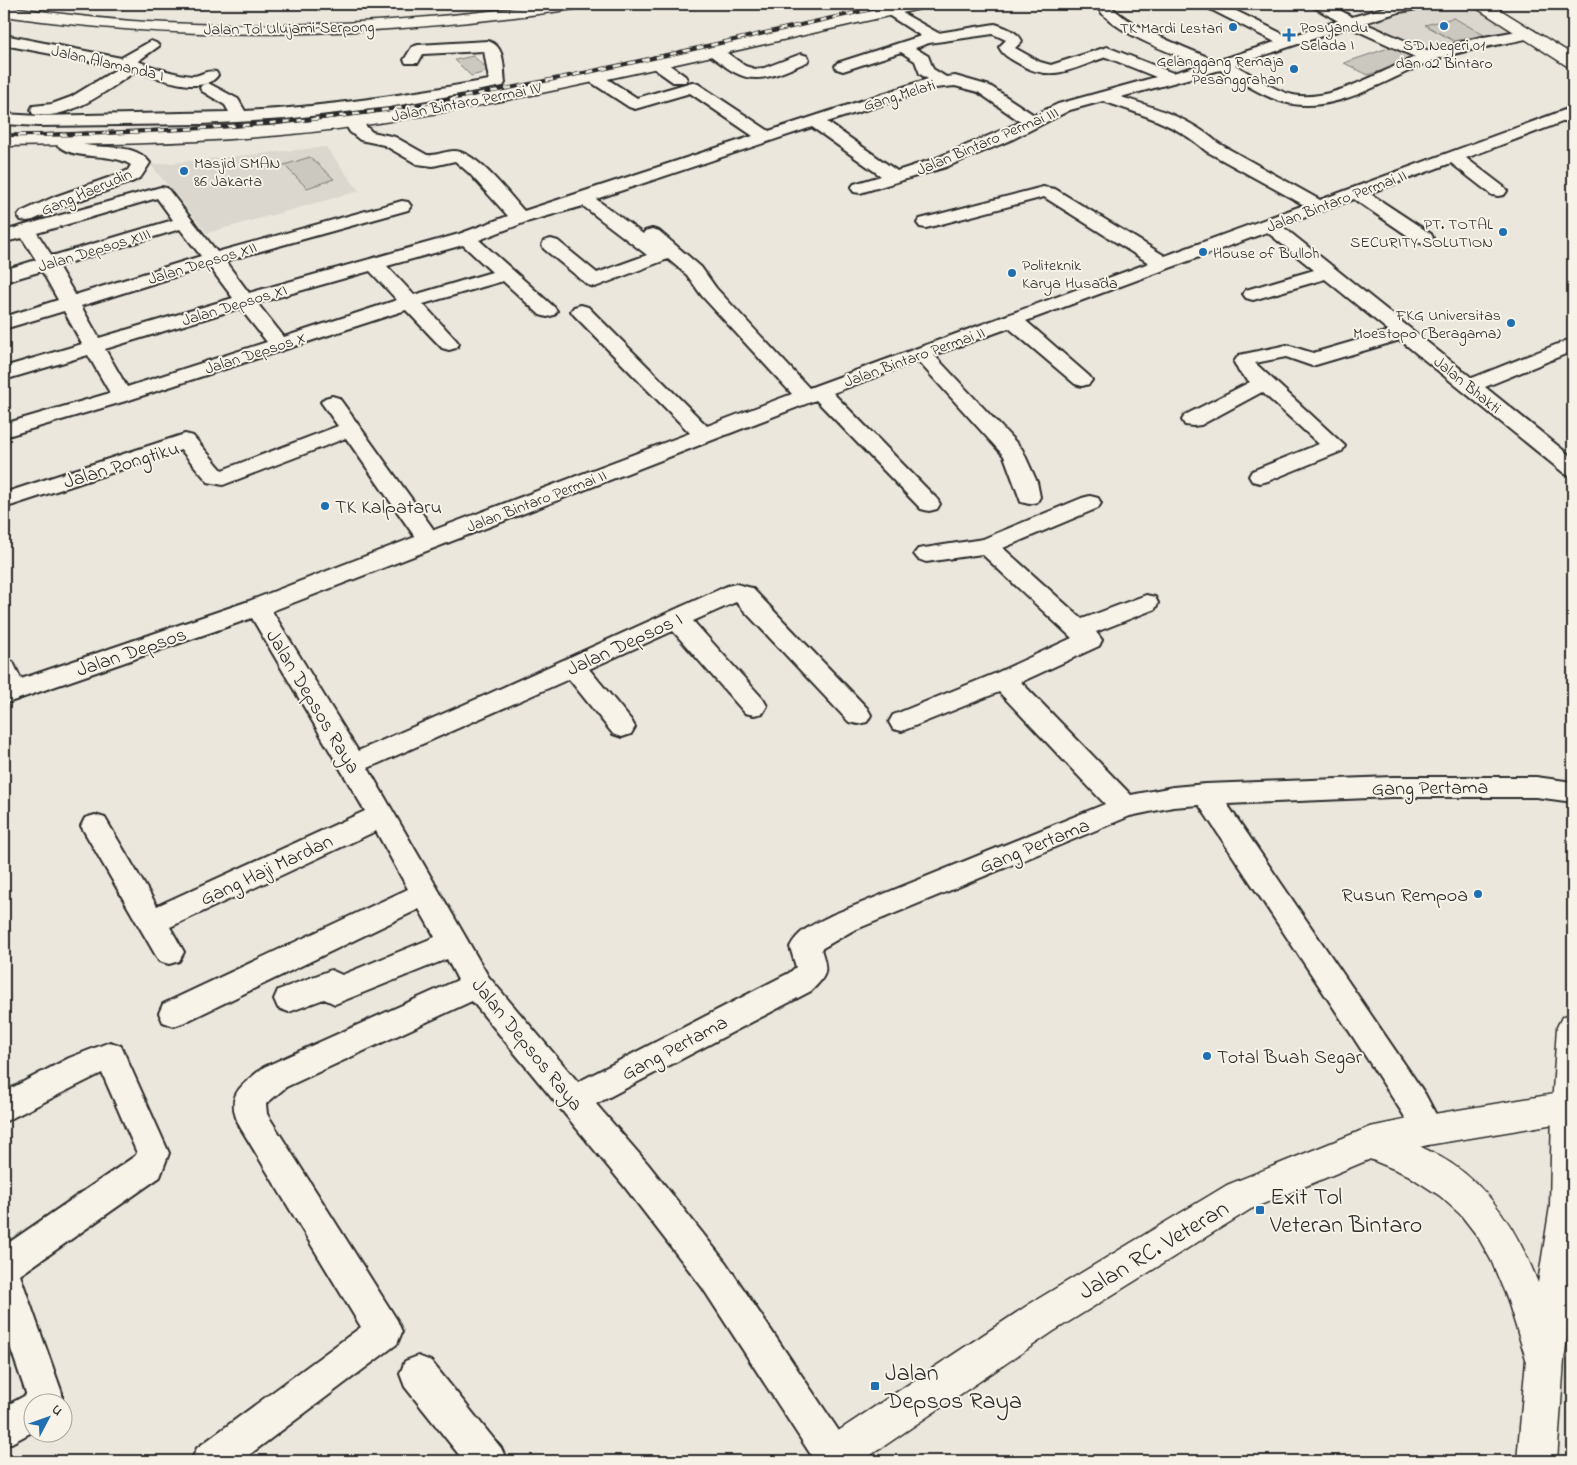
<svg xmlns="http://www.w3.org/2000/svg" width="1577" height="1465" font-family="'Indie Flower',sans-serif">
<rect width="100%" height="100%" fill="#ebe7dd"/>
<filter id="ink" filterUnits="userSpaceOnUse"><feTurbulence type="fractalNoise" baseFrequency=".02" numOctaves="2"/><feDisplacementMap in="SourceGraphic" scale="10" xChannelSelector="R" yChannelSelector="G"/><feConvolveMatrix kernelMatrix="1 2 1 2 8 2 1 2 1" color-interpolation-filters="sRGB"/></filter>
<g filter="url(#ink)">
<path fill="#dbd7ce" d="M 1442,4 L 1470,4 L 1521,30 L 1426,54 L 1368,22 Z
M 326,147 L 359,191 L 207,233 L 151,165 Z"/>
<path fill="#cbc8bf" stroke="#7b7a75" d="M 1453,18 L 1454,18 L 1484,35 L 1454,41 L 1425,25 Z
M 1397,45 L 1422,57 L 1368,75 L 1344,63 Z
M 473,56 L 490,71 L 471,76 L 455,60 Z
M 310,157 L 334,179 L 307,188 L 284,165 Z"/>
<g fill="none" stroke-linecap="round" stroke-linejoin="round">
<g stroke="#2b2b2b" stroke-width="4">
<path id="street" d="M 1095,4 L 1109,4 C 1126,26 1190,49 1217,61 L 1275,42 L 1206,7 L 1204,4 L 1222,4 L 1289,37 L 1338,21 L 1314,7 L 1312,4 L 1329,4 L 1352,17 L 1397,4 L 1431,4 L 1429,7 L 1399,12 L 1364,23 L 1429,51 L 1478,38 L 1529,29 L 1534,31 L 1537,34 L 1534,37 C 1500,46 1465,48 1431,61 C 1384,80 1330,119 1277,100 C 1257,93 1239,80 1220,70 L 1121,97 C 1156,108 1190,118 1218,143 L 1320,200 L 1573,107 L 1573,118 L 1466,158 L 1504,187 L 1507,191 L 1504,195 L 1498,196 L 1492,195 L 1451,163 L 1369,193 L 1431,234 L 1433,238 L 1431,242 L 1424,244 L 1417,242 L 1354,199 L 1282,226 L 1472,378 L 1573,338 L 1573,351 L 1485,387 L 1573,458 L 1573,476 L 1565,474 L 1400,340 L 1312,366 L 1286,357 L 1255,363 L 1345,446 L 1342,451 L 1268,481 L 1260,483 L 1252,481 L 1249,476 L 1252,471 L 1319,444 L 1262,392 L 1201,425 L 1193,426 L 1185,425 L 1182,420 L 1185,415 L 1250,382 L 1239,372 L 1234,362 L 1239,355 L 1287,345 L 1313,353 L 1389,331 L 1325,279 L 1253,300 L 1246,298 L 1243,294 L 1246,290 L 1314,270 L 1267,232 L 1026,321 L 1089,376 L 1092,380 L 1089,384 L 1082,386 L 1075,384 L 1009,328 L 934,355 L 1022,449 L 1037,482 L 1040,497 L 1037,502 L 1029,504 L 1021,502 L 1004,456 L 918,361 L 833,393 L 937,499 L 940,504 L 937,509 L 929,511 L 921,509 L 816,400 L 272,611 L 358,751 L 486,695 L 727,586 L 736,584 L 752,588 L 867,708 L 871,715 L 867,722 L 858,724 L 849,722 L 736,602 L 693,621 L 763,699 L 767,706 L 763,713 L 754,715 L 745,713 L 673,631 L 589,669 L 631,720 L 635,727 L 631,734 L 622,737 L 613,734 L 569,679 L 368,768 L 488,976 L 578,1082 L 789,973 L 796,967 L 790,947 C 799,929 815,924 832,915 L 1105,804 L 999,692 L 902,731 L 893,729 L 889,722 L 893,715 L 994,674 L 1072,638 L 982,554 L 926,562 L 918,559 L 914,554 L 918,549 L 983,539 L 1082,498 L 1090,496 L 1098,498 L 1101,503 L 1098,508 L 1003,548 L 1082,619 L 1146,595 L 1155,597 L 1158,603 L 1155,609 L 1096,632 L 1102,640 L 1099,646 L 1021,682 L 1131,795 L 1173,787 L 1206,784 L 1392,777 L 1536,777 L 1573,782 L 1573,802 L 1536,797 L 1392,797 L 1227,804 L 1425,1094 L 1444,1130 L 1439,1140 L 1428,1145 L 1417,1140 L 1403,1114 L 1353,1037 L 1199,805 L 1173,807 L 1130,816 L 852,931 L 821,949 C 828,971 828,975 811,991 L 596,1104 L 648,1164 L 726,1263 L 847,1443 L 853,1456 L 851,1461 L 815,1461 L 702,1287 L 624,1186 L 472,1001 L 286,1087 L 266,1104 L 267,1114 L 397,1320 L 402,1332 L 397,1344 L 241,1461 L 191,1461 L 197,1448 L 361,1327 L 240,1127 C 224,1094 241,1086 264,1067 L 458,980 L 447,959 L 335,1004 L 324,999 L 289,1012 L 278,1008 L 274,999 L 278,990 L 331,970 L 342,975 L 435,937 L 419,909 L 185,1022 L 174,1026 L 163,1022 L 159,1013 L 163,1004 L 408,889 L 376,831 L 170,927 L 184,952 L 179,961 L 169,964 L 159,961 L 81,826 L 85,818 L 95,815 L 105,818 L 157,906 L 365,811 L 252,618 L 4,704 L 4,659 L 13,662 L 21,679 L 249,601 L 415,537 L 346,438 L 223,485 L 208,482 L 181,450 L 4,508 L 4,493 L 185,434 L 193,436 L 222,470 L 338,426 L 321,402 L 325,398 L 332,396 L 339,398 L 434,530 L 690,433 L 574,315 L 571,311 L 574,307 L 581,305 L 588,307 L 707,426 L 792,394 L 702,296 L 687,275 L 668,259 L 595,287 L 588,285 L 544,249 L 542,245 L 544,241 L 551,239 L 558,241 L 597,273 L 647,255 L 583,206 L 526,222 L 479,240 L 554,307 L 557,311 L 554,315 L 547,317 L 540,315 L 503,281 L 423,304 L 456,340 L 459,344 L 456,348 L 449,350 L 442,348 L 406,310 L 129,400 L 4,437 L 4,424 L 110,393 L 88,355 L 4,380 L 4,367 L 82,344 L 64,311 L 4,329 L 4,317 L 58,300 L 42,271 L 4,282 L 4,270 L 36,260 L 22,238 L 4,242 L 4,231 L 161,187 L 167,188 L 217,252 L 402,201 L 408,202 L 411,206 L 408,210 L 225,261 L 249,293 L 459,234 L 508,216 L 469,173 L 455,161 L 433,166 L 417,164 L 384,145 L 360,140 L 350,132 L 344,122 L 346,118 L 358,118 L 372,132 L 395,137 L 427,155 C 437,156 445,151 454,151 C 477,151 509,195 524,211 L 753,136 L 690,93 L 635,109 L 629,107 L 586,79 L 584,76 L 586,73 L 598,73 L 637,98 L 692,82 L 698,84 L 769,131 L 928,79 L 920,74 L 915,61 L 901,52 L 843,71 L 837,69 L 835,66 L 837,63 L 921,36 L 885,13 L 883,10 L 885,7 L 890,6 L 938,33 L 995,24 C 1005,27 1018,32 1022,41 L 1015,48 L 1040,62 L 1051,65 L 1107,47 L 1173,73 L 1201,65 C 1170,52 1112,33 1095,4 ZM 1349,27 L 1415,57 C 1381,71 1330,103 1293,95 C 1272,90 1253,75 1235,65 ZM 993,34 L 1006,40 L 999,47 C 1003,55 1009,58 1016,62 C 1051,84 1071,69 1106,57 L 1156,77 L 1058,104 L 1034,115 L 990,86 L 955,76 L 946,77 L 933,69 L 928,56 L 915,48 L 929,43 ZM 955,86 L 978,92 L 1021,122 L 934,159 L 897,171 L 827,122 L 935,88 ZM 1103,101 C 1140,114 1177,124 1206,151 L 1304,205 L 1165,256 L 1055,189 L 1043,187 L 920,219 L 917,223 L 920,227 L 926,228 L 1044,197 L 1149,263 L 809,388 L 716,288 L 701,267 L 659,231 L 652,229 L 645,231 L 643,234 L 596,199 L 812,127 L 881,176 L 854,184 L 851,188 L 854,192 L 860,193 L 946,167 L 1011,140 L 1070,110 ZM 157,198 L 173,220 L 52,256 L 37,233 ZM 180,229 L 201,256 L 75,295 L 58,266 ZM 463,245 L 492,272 L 414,295 L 387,266 ZM 209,266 L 233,298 L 99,338 L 81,306 ZM 370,271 L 397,300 L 284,337 L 257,303 ZM 240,308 L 267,342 L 127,387 L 105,349 Z
M 4,35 L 121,58 L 151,41 L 156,43 L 159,46 L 138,61 C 151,67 178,75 193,76 C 201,76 206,69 216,72 L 218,75 C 203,97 156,77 136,71 C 109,89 68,122 33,114 L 31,110 L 33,106 L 52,104 L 71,97 L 120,67 L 4,45 Z
M 488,41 C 506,46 503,68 505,83 L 503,86 L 389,107 L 285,119 L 202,124 L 38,126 L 4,124 L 4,114 L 38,116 L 229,112 L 225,105 L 202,91 L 200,88 L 202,85 L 208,83 L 238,99 L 245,111 C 327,107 408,94 489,80 L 484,51 L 423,54 L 418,63 L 406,63 L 404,60 L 412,47 L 418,45 Z
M 713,45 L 719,47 L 745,66 L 755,69 L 764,68 L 801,54 L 807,56 L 809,59 L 807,62 C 784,71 760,86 736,73 C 726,68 717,60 707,53 L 705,50 L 707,47 Z
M 655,57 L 661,59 L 685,76 L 687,79 L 685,82 L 673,82 L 649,65 L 647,62 L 649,59 Z
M 60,134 C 68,136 74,142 82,144 C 103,150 135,142 150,163 L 141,177 L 134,181 L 66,205 L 33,220 L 27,221 L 21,220 L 18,216 L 21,212 L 54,197 L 122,173 L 128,170 L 131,165 C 108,150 69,164 52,139 L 54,135 Z
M 110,1042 L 121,1046 L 169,1153 L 160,1177 L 20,1275 L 62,1393 L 62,1402 L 32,1402 L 32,1432 L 4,1447 L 4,1407 L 26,1395 L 26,1393 L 4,1329 L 4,1246 L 135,1156 L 137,1153 L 102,1073 L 4,1122 L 4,1092 L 69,1058 Z
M 418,1356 L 431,1361 L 501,1448 L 507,1461 L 464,1461 L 405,1387 L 400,1374 L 405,1361 Z"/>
</g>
<g stroke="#2b2b2b" stroke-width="3">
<path id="secondary" d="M 900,4 L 928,4 L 926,7 L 920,9 C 738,49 556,95 372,124 C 251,143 126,144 4,146 L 4,136 L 270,126 L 371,114 L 538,83 Z
M 1473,4 L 1491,4 L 1573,55 L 1573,67 L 1567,66 L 1475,7 Z
M 1573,1091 L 1573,1121 L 1428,1145 L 1373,1158 L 1251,1209 L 1054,1331 L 862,1461 L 808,1461 L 814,1447 L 1028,1305 L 1227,1185 L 1370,1127 L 1428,1115 Z"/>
</g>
<g stroke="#2b2b2b" stroke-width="3">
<path id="highway" d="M 544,4 L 583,4 L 581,7 L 575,9 C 379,37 200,44 4,16 L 4,6 C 52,13 99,19 147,22 C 280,30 412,22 544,4 Z
M 1573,1013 L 1573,1294 L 1564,1360 L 1557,1461 L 1517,1461 L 1526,1359 L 1507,1298 L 1491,1260 L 1478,1237 L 1461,1215 L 1440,1196 L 1408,1175 L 1358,1154 L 1353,1143 L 1358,1132 L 1370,1127 C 1392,1136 1416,1143 1437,1155 C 1488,1182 1518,1231 1538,1283 L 1550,1206 L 1552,1107 L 1557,1027 L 1562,1017 Z"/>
</g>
<use href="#street" fill="#f7f3e8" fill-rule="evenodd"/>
<use href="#secondary" fill="#f7f3e8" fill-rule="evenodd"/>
<use href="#highway" fill="#f7f3e8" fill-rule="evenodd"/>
<g stroke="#2b2b2b" stroke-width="4">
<path id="rail" d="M 4,135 C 59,136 113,133 167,130 C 244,126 321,120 398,108 C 565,81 729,40 895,4"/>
</g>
<use href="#rail" stroke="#f7f3e8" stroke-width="2.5" stroke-dasharray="7" stroke-linecap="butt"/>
</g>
</g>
<g fill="#1f6fb2" stroke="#f7f3e8" stroke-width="2">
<circle cx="1444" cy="26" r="5"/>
<circle cx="1233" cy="27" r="5"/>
<path d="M1286.5 27.5h5v5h5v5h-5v5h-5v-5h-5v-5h5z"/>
<circle cx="1294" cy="69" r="5"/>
<circle cx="184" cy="171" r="5"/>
<circle cx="1503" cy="232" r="5"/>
<circle cx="1203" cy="252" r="5"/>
<circle cx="1012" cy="273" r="5"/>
<circle cx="1511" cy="323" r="5"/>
<circle cx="325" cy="506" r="5"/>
<circle cx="1478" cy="894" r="5"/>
<circle cx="1207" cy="1056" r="5"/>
<rect x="1255" y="1205" width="10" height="10" rx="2.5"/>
<rect x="870" y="1381" width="10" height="10" rx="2.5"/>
</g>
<g text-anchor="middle" stroke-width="4" stroke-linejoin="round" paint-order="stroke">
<g font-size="16" fill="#2b2b2b" stroke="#f7f3e8" text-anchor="start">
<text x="1300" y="32">Posyandu<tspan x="1300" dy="18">Selada I</tspan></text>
<text x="1223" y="33" text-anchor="end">TK Mardi Lestari</text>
<text x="1444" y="50" text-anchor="middle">SD Negeri 01<tspan x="1444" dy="18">dan 02 Bintaro</tspan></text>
<text x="1284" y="66" text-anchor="end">Gelanggang Remaja<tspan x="1284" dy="18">Pesanggrahan</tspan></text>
<text x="194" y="168">Masjid SMAN<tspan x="194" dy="18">86 Jakarta</tspan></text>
<text x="1493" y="229" text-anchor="end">PT. TOTAL<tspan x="1493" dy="18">SECURITY SOLUTION</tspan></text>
<text x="1213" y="258">House of Bulloh</text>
<text x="1022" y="270">Politeknik<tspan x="1022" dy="18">Karya Husada</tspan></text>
<text x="1501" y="320" text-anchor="end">FKG Universitas<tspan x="1501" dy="18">Moestopo (Beragama)</tspan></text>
</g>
<g font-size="16" fill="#2b2b2b" stroke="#f7f3e8">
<text transform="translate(289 27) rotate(-1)" y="6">Jalan Tol Ulujami–Serpong</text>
<text transform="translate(108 62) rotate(13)" y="6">Jalan Alamanda I</text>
<text transform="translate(899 94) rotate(-17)" y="6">Gang Melati</text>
<text transform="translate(466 101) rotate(-11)" y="6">Jalan Bintaro Permai IV</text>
<text transform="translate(987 140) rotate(-23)" y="6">Jalan Bintaro Permai III</text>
<text transform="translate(86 191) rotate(-23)" y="6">Gang Haerudin</text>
<text transform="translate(1336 200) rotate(-21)" y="6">Jalan Bintaro Permai II</text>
<text transform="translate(94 249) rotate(-17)" y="6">Jalan Depsos XIII</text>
<text transform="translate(202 262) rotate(-17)" y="6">Jalan Depsos XII</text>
<text transform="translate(234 304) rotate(-17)" y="6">Jalan Depsos XI</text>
<text transform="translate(255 352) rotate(-18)" y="6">Jalan Depsos X</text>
<text transform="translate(914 356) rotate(-20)" y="6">Jalan Bintaro Permai II</text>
<text transform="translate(1468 384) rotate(39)" y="6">Jalan Bhakti</text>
<text transform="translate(536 500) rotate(-21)" y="6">Jalan Bintaro Permai II</text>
</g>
<g font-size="20" fill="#2b2b2b" stroke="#f7f3e8">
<text transform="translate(121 464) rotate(-17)" y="7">Jalan Pongtiku</text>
<text transform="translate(624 643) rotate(-25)" y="7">Jalan Depsos I</text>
<text transform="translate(131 651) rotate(-19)" y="7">Jalan Depsos</text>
<text transform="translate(314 701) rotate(59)" y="7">Jalan Depsos Raya</text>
<text transform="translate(1430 787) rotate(-1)" y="7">Gang Pertama</text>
<text transform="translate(1034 845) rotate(-22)" y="7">Gang Pertama</text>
<text transform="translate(266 869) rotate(-25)" y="7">Gang Haji Mardan</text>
<text transform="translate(528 1044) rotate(51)" y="7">Jalan Depsos Raya</text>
<text transform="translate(674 1047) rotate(-28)" y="7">Gang Pertama</text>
</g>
<g font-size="20" fill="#2b2b2b" stroke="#f7f3e8" text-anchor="start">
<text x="335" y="513">TK Kalpataru</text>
<text x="1468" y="901" text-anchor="end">Rusun Rempoa</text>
<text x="1217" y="1063">Total Buah Segar</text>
</g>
<g font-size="24" fill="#2b2b2b" stroke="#f7f3e8" text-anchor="start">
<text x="1270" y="1204">Exit Tol<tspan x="1270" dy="28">Veteran Bintaro</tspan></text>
<text x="885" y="1380">Jalan<tspan x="885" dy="28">Depsos Raya</tspan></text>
</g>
<g font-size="24" fill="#2b2b2b" stroke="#f7f3e8">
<text transform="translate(1153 1249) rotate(-31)" y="8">Jalan RC. Veteran</text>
</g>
</g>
<rect width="1577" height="1465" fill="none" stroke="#f7f3e8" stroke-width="20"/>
<rect x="10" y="10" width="1557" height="1445" fill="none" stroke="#2b2b2b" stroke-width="2" filter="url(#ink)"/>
<g transform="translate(48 1418) rotate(49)"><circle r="24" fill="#f7f3e8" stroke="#a5a39c"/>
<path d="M0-4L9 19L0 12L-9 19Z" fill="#1f6fb2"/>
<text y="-8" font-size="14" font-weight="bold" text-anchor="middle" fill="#2b2b2b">U</text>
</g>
</svg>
